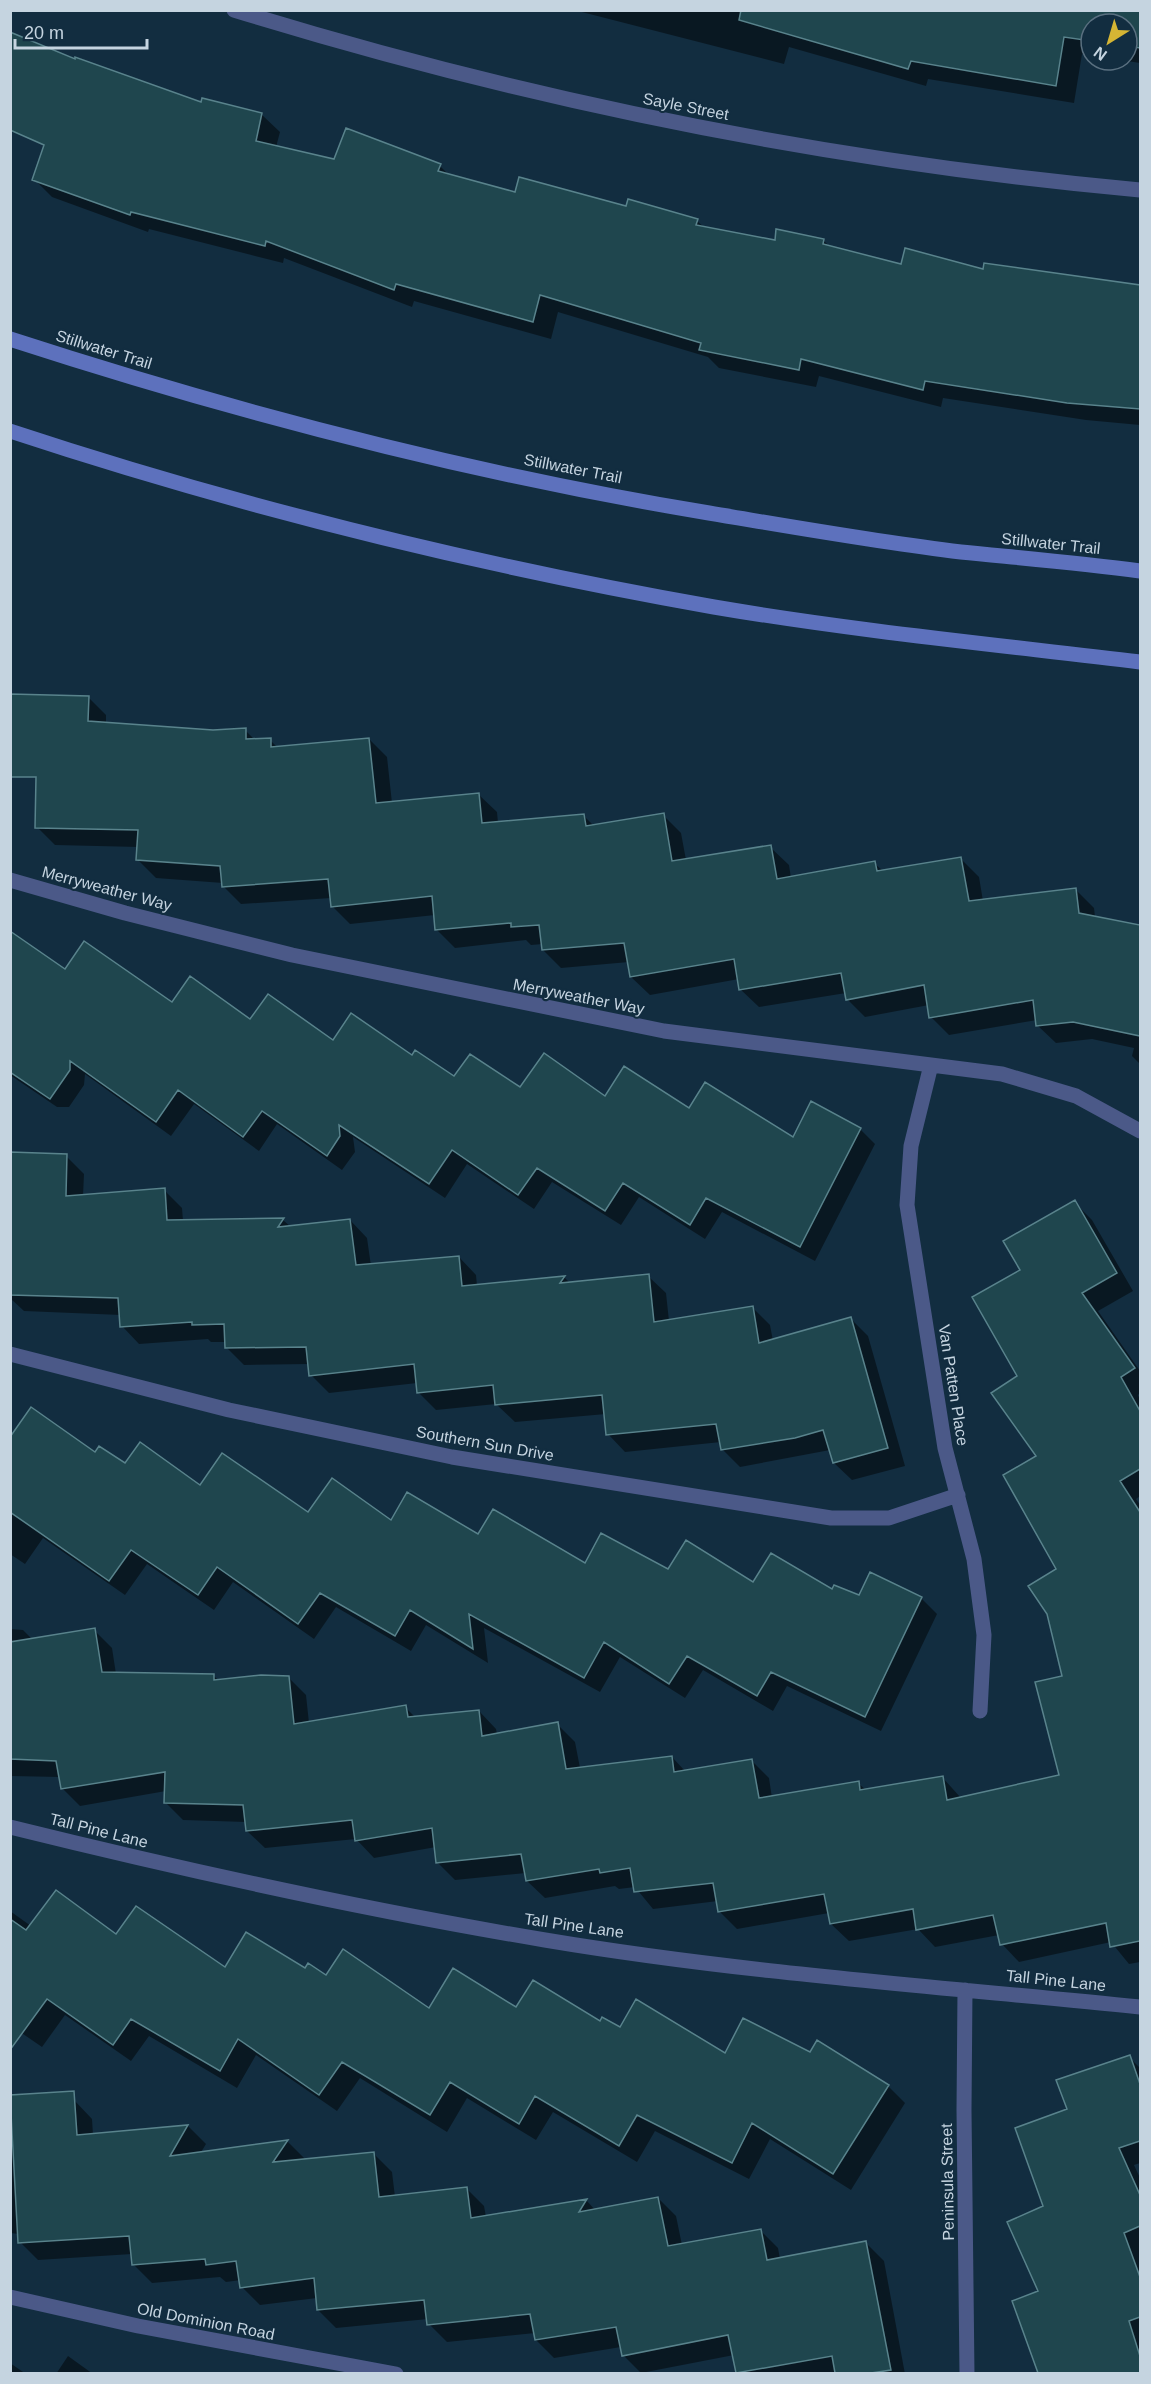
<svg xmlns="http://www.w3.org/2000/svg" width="1151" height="2384" font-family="Helvetica,sans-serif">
<rect width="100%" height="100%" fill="#122d40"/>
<path fill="#0007" d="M 574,10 L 1140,10 L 1140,63 L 1121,60 L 1127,60 L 1127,24 L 1091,24 L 1091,55 L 1082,54 L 1074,103 L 928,79 L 926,86 L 789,47 L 784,64 Z
M 202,104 L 261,114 L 280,132 L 276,147 L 335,161 L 440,166 L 450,176 L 516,194 L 627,208 L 697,221 L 705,228 L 776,242 L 823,240 L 831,248 L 902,266 L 984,271 L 1140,287 L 1140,425 L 1086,420 L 943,398 L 941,407 L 819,376 L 816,387 L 719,368 L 708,357 L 558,312 L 551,339 L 414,301 L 412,307 L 284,258 L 283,263 L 149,229 L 148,232 L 52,197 L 34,179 Z
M 88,697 L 106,715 L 106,724 L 213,732 L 245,730 L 255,740 L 270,740 L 278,748 L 369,739 L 387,757 L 392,803 L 478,794 L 497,812 L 498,823 L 584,816 L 594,826 L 663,815 L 681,833 L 686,860 L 770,847 L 789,865 L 791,878 L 874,863 L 883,871 L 961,859 L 979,877 L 983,901 L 1076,890 L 1094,908 L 1095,917 L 1140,927 L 1140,1064 L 1132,1056 L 1134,1048 L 1092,1039 L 1056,1043 L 1037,1025 L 1037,1020 L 949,1035 L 931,1017 L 929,1005 L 865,1017 L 847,999 L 846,993 L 759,1007 L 740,989 L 739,979 L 650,995 L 631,977 L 629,962 L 561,968 L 543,950 L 543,944 L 531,945 L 526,940 L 455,948 L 437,930 L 435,915 L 350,924 L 332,906 L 331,898 L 241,904 L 223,886 L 223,883 L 156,878 L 138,860 L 139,847 L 55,845 L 37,827 Z
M 10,933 L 65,971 L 172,1004 L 333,1042 L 413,1057 L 455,1078 L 521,1089 L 689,1110 L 794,1140 L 860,1129 L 875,1144 L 815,1261 L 722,1212 L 705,1239 L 639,1197 L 621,1225 L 552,1182 L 534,1209 L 467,1164 L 445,1198 L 353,1137 L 355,1152 L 342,1170 L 277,1124 L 259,1151 L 194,1104 L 171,1136 L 85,1074 L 84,1085 L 69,1107 L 57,1107 L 10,1075 Z
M 10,1153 L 66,1156 L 84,1174 L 83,1196 L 164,1190 L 182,1208 L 183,1221 L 283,1220 L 291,1227 L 350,1220 L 367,1238 L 371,1266 L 459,1257 L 476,1275 L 477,1286 L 564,1277 L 571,1284 L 648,1276 L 666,1293 L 669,1321 L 752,1307 L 770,1325 L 773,1341 L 850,1318 L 868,1336 L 905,1466 L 852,1480 L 834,1463 L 830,1450 L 740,1467 L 722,1449 L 721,1442 L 625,1452 L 608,1434 L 606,1414 L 515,1422 L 496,1404 L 436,1410 L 418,1392 L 417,1383 L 329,1393 L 311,1375 L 310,1364 L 244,1365 L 226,1347 L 226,1342 L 211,1342 L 208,1339 L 139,1344 L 122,1326 L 121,1315 L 24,1311 L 10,1298 Z
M 1074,1202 L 1092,1220 L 1133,1291 L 1098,1311 L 1140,1371 L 1140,1393 L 1138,1395 L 1140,1400 L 1140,1496 L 1136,1499 L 1140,1505 L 1140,1962 L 1129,1964 L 1111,1942 L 1019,1962 L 1002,1944 L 999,1935 L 935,1947 L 918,1929 L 849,1941 L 831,1924 L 829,1913 L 737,1929 L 719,1911 L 718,1901 L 653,1909 L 635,1887 L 619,1889 L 615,1886 L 545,1898 L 527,1881 L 526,1873 L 455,1880 L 437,1862 L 436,1847 L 374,1858 L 356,1839 L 265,1848 L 247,1831 L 246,1822 L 183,1820 L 166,1803 L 166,1791 L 80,1806 L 62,1788 L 60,1777 L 10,1776 L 10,1629 L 23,1630 L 33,1640 L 94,1630 L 112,1648 L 116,1674 L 214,1676 L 219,1681 L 288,1677 L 306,1695 L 309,1723 L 405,1707 L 416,1718 L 479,1711 L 496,1729 L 497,1734 L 557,1724 L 575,1742 L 580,1768 L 672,1757 L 685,1771 L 751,1760 L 769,1778 L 772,1798 L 858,1783 L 866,1790 L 943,1778 L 961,1798 L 1060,1776 L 1064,1677 L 1058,1569 L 1039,1457 L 1019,1376 L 1022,1271 Z
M 10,1433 L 96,1454 L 200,1487 L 308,1514 L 391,1523 L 478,1536 L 585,1565 L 668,1571 L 754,1584 L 833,1592 L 859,1597 L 921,1598 L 937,1614 L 881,1731 L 787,1686 L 773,1711 L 703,1670 L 685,1698 L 620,1657 L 600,1692 L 484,1628 L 488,1663 L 426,1625 L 411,1651 L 336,1607 L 314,1639 L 233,1582 L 214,1610 L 147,1564 L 125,1595 L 43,1538 L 25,1564 L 10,1554 Z
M 10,1911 L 31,1926 L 117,1936 L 225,1969 L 306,1970 L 430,2010 L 516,2009 L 600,2023 L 726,2055 L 810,2054 L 888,2086 L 905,2103 L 851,2190 L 770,2139 L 749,2179 L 655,2131 L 637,2162 L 553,2112 L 536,2140 L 467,2098 L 447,2132 L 360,2078 L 337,2111 L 256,2055 L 237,2088 L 149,2036 L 131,2061 L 65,2015 L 42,2047 L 10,2025 Z
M 1129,2057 L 1140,2068 L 1140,2163 L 1134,2165 L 1140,2178 L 1140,2374 L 1039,2374 L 1014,2302 L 1040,2292 L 1044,2207 L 1069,2110 Z
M 10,2097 L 74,2100 L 92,2119 L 93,2135 L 188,2126 L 206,2144 L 200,2154 L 288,2142 L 306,2160 L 374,2154 L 392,2172 L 395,2197 L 466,2188 L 484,2206 L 486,2217 L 587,2201 L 596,2211 L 658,2198 L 676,2216 L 682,2245 L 760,2230 L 778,2248 L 780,2259 L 866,2243 L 884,2261 L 905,2374 L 738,2374 L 734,2355 L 641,2373 L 623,2355 L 621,2347 L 554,2358 L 536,2340 L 535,2333 L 447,2342 L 429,2324 L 428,2319 L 336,2328 L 318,2310 L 317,2298 L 260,2305 L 242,2287 L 241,2280 L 226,2282 L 220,2277 L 152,2283 L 133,2264 L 132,2254 L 38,2260 L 20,2242 L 19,2234 L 10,2233 Z
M 68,2356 L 93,2374 L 56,2374 Z
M 10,2363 L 26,2374 L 10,2374 Z"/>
<path fill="#1f464e" stroke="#59838c" stroke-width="1.5" d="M 741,10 L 1140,10 L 1140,48 L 1127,46 L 1127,24 L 1091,24 L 1091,41 L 1064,37 L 1056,86 L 911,61 L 908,69 L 739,20 Z
M 10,32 L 75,59 L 75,57 L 201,102 L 202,98 L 262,113 L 256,141 L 334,159 L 346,128 L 441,164 L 438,171 L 515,192 L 519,177 L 626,206 L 628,199 L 698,219 L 696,225 L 775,240 L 776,229 L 824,239 L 823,244 L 901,264 L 905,248 L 983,269 L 984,263 L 1140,285 L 1140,409 L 1067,403 L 925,381 L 923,390 L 801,359 L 799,370 L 699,350 L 701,343 L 540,295 L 533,322 L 396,284 L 394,290 L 266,241 L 265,246 L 131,212 L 130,215 L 32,180 L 44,145 L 10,130 Z
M 10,694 L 89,696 L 88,721 L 213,730 L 246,728 L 246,739 L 271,738 L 271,747 L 369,738 L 376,803 L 479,793 L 482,823 L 584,814 L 586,826 L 664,813 L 672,861 L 771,845 L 777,879 L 875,861 L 877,871 L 961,857 L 969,901 L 1076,888 L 1079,913 L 1140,925 L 1140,1036 L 1073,1022 L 1036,1026 L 1033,1000 L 929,1018 L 924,985 L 846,1000 L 841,973 L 739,990 L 734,959 L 630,977 L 624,943 L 542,950 L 539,925 L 511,927 L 511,923 L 435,930 L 432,896 L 331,907 L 328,879 L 222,887 L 220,866 L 136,860 L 138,830 L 35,828 L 36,777 L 10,777 Z
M 10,931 L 65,969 L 84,941 L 172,1002 L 190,976 L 250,1019 L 268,994 L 333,1040 L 351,1013 L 412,1055 L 415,1050 L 454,1076 L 470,1054 L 520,1087 L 544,1053 L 605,1096 L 624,1066 L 689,1108 L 705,1082 L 793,1137 L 811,1101 L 861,1128 L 800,1247 L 706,1198 L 690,1225 L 623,1183 L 605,1211 L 537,1168 L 518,1195 L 452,1150 L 429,1184 L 339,1125 L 340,1136 L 327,1156 L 262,1111 L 243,1137 L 178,1090 L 156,1122 L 70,1061 L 70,1070 L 50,1099 L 10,1072 Z
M 10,1152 L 67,1154 L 66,1196 L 165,1188 L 167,1220 L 284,1218 L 278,1227 L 350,1219 L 356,1265 L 459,1256 L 462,1286 L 565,1276 L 560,1283 L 649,1274 L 654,1322 L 753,1306 L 759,1343 L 851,1317 L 888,1448 L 833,1463 L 823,1430 L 795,1438 L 721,1450 L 716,1424 L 606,1435 L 602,1395 L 495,1405 L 493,1385 L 417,1393 L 414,1364 L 309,1376 L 306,1347 L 225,1348 L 224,1324 L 192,1325 L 192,1322 L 120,1327 L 118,1298 L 10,1295 Z
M 1075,1200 L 1117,1273 L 1082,1293 L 1135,1368 L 1121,1377 L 1140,1411 L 1140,1469 L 1120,1481 L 1140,1512 L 1140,1941 L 1110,1947 L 1106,1923 L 1000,1945 L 993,1915 L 916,1930 L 913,1909 L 830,1924 L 824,1894 L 718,1912 L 713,1883 L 634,1892 L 630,1868 L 600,1873 L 599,1869 L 526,1881 L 521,1854 L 436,1863 L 432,1828 L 355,1841 L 352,1820 L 246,1831 L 243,1805 L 164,1803 L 165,1772 L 61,1789 L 56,1761 L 10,1759 L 10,1642 L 95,1628 L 102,1672 L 214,1674 L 214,1680 L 261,1675 L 289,1676 L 294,1724 L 406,1705 L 408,1717 L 479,1710 L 482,1736 L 558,1722 L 566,1769 L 672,1756 L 674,1772 L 752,1759 L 759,1798 L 859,1781 L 860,1790 L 943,1776 L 947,1800 L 1059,1775 L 1035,1682 L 1062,1676 L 1047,1614 L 1028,1586 L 1056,1569 L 1003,1475 L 1036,1456 L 991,1393 L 1017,1376 L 972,1297 L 1020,1270 L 1003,1241 Z
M 31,1407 L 95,1452 L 99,1446 L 125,1463 L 140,1442 L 200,1485 L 222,1453 L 308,1512 L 332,1478 L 391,1520 L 407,1492 L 478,1534 L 493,1509 L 585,1563 L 601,1533 L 668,1569 L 686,1540 L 753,1582 L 771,1553 L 832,1589 L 834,1585 L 859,1595 L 870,1572 L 922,1597 L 865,1717 L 771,1672 L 757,1696 L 687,1656 L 669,1684 L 604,1642 L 584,1678 L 469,1614 L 473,1649 L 410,1610 L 395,1636 L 320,1593 L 298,1624 L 217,1567 L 198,1595 L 131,1550 L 109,1581 L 10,1512 L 10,1437 Z
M 56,1890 L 116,1934 L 136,1906 L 225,1967 L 246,1932 L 305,1968 L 308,1963 L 326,1975 L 343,1949 L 429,2008 L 453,1968 L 516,2007 L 533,1980 L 600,2021 L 602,2017 L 620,2027 L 636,1999 L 725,2053 L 743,2018 L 810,2052 L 817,2040 L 889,2085 L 833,2174 L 752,2123 L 732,2163 L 637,2115 L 619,2146 L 535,2096 L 519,2124 L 450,2082 L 430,2115 L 342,2062 L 319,2095 L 238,2039 L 220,2071 L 131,2019 L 113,2045 L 47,1999 L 10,2050 L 10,1919 L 26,1930 Z
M 1130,2055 L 1140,2084 L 1140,2141 L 1119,2148 L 1140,2195 L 1140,2226 L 1124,2233 L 1140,2277 L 1140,2317 L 1129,2321 L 1140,2356 L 1140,2373 L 1038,2373 L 1012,2301 L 1038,2291 L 1007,2222 L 1043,2206 L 1015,2128 L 1067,2109 L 1056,2080 Z
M 74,2091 L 77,2135 L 188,2125 L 170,2156 L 288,2140 L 273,2162 L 374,2152 L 379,2197 L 467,2187 L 471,2218 L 587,2199 L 579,2212 L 658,2197 L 668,2246 L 761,2229 L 767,2260 L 866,2241 L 891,2370 L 871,2373 L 835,2373 L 832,2356 L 736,2373 L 728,2335 L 622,2356 L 616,2327 L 535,2340 L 530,2314 L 427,2325 L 424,2300 L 317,2310 L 314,2278 L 240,2288 L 236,2261 L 206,2265 L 205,2259 L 132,2265 L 129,2236 L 18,2243 L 10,2095 Z"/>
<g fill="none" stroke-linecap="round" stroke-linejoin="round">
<path stroke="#4b5988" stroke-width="15" d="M 234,10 C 529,101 833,162 1140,190
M 10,880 L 125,913 L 292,955 L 664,1031 L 1002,1074 L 1076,1096 L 1140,1131
M 931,1065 L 911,1146 L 907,1205 L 945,1448 L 974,1559 L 984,1635 L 980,1711
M 10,1354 L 229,1410 L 452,1457 L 831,1518 L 889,1518 L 958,1495
M 10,1827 C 188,1871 365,1910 545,1940 C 742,1973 942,1987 1140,2007
M 965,1990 L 964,2110 L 967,2374
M 10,2297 L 138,2326 L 396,2374"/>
<path stroke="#5d71bd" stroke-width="15" d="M 10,339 C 238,413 472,474 709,513 C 793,527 877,542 961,552 C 1021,558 1081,563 1140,571
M 10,431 C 240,507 476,565 714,607 C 855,631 999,645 1140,662"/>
</g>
<g text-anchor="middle" stroke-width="4.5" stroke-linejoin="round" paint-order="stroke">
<g font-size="16" fill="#c5d4e0" stroke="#122d40">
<text transform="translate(686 106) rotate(11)" y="6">Sayle Street</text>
<text transform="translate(104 349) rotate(17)" y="6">Stillwater Trail</text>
<text transform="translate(573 468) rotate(11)" y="6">Stillwater Trail</text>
<text transform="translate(1051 543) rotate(6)" y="6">Stillwater Trail</text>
<text transform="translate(107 888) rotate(15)" y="6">Merryweather Way</text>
<text transform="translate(579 996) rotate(11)" y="6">Merryweather Way</text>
<text transform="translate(954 1385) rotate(81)" y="6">Van Patten Place</text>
<text transform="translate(485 1443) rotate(10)" y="6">Southern Sun Drive</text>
<text transform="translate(99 1830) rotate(14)" y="6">Tall Pine Lane</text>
<text transform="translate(574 1925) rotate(8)" y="6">Tall Pine Lane</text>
<text transform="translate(1056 1980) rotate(6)" y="6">Tall Pine Lane</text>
<text transform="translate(947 2182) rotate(-91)" y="6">Peninsula Street</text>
<text transform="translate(206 2321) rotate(11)" y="6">Old Dominion Road</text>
</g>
</g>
<rect width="1151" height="2384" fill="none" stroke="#c5d4e0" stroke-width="24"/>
<g transform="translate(1109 42) rotate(217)"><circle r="28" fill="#122d40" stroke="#5a7080" stroke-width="1.5"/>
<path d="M0-4.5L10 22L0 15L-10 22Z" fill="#d5b534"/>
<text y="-9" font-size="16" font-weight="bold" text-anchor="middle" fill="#c5d4e0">N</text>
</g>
<path d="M15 39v9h132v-9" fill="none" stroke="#c5d4e0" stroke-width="3"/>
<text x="24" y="39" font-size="18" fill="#c5d4e0" stroke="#122d40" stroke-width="4.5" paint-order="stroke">20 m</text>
</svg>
